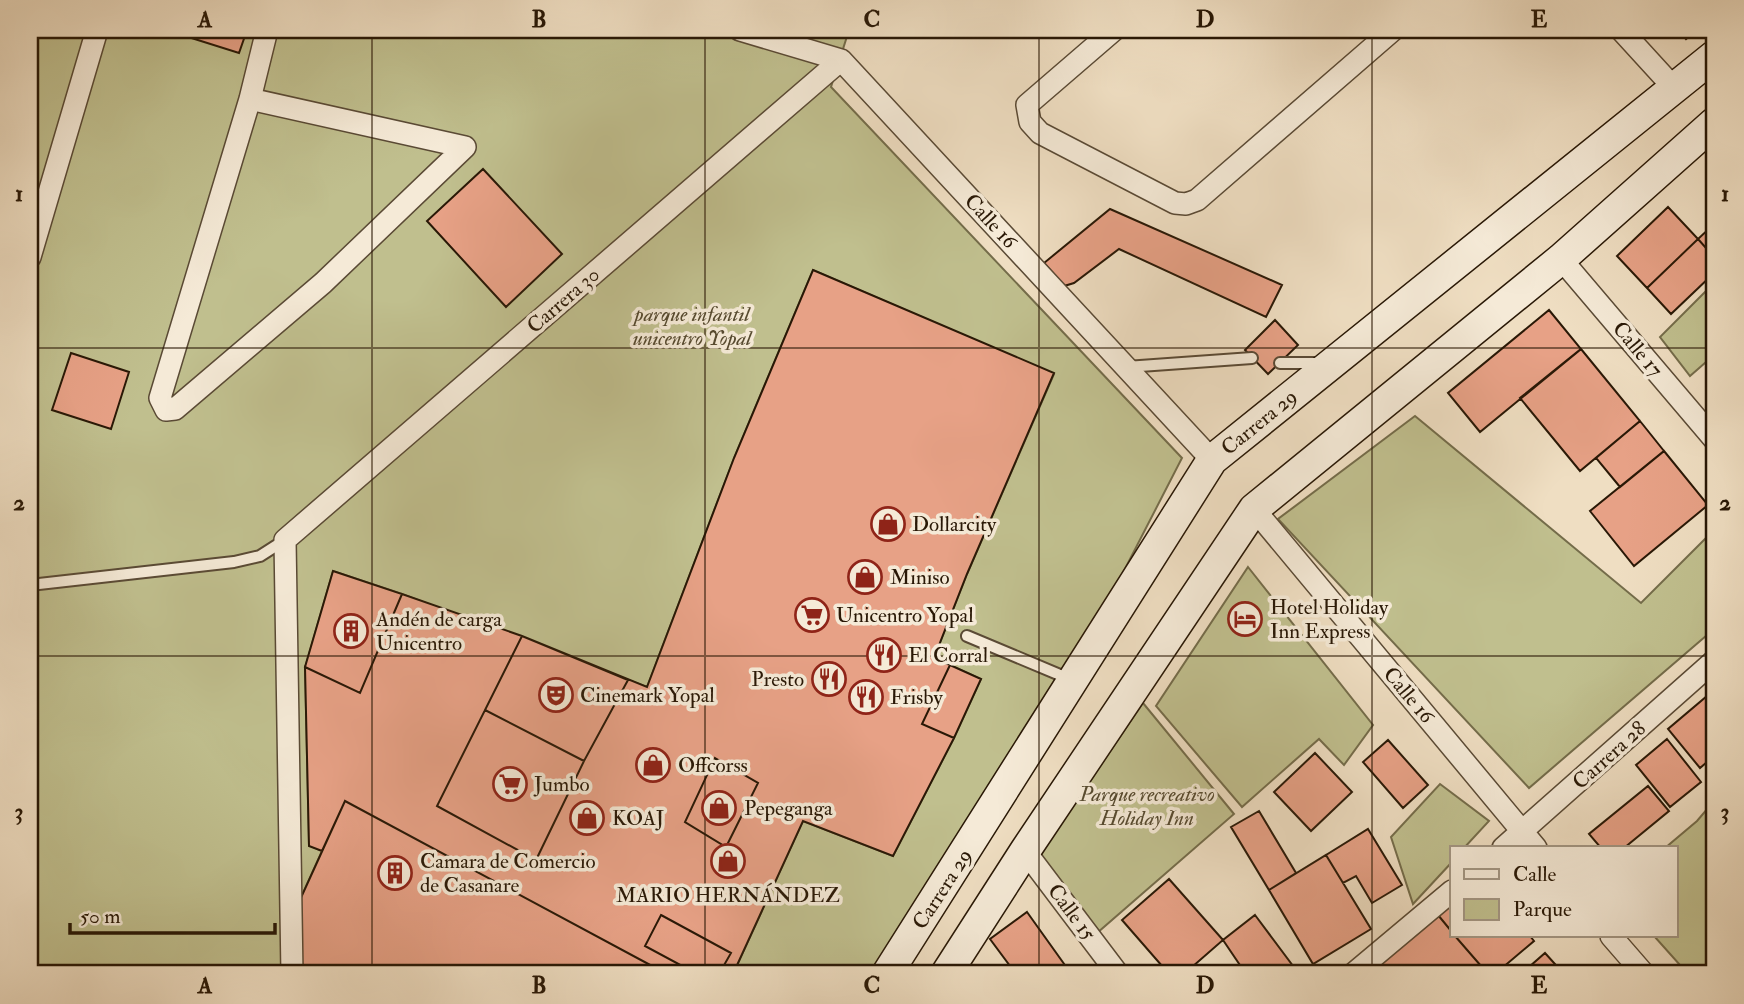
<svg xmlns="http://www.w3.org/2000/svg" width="1744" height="1004" font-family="'IM FELL Double Pica',serif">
<rect width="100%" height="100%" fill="#efdec2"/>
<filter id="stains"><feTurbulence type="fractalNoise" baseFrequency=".00286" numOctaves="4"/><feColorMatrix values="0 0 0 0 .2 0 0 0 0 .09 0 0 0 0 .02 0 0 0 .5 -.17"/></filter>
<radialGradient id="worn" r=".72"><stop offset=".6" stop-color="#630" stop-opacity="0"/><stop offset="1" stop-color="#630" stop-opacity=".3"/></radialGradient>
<path fill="#c0bf8e" stroke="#746c4a" stroke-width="2" d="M 30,30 L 849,30 L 831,87 L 1182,458 L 1093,631 L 876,974 L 733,974 L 803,821 L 893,856 L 954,738 L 981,679 L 934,658 L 967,574 L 1054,374 L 813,270 L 734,458 L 647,687 L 402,594 L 333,571 L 305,668 L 309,845 L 322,851 L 299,902 L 299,974 L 30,974 Z
M 1714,283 L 1714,355 L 1690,376 L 1660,337 Z
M 1415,416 L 1641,603 L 1714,530 L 1714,629 L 1529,788 L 1278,519 Z
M 1248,567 L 1373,725 L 1344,765 L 1319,739 L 1242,807 L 1156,706 Z
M 1143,703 L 1234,814 L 1097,933 L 1037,858 Z
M 1440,784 L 1489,821 L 1464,848 L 1452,848 L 1452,862 L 1413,904 L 1391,837 Z
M 1714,801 L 1714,974 L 1688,974 L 1654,936 L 1676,936 L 1676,848 L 1665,848 L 1697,821 Z"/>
<path fill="#e7a186" stroke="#291806" stroke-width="2" d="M 166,30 L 247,30 L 239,53 Z
M 1678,30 L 1697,30 L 1686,39 Z
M 483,169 L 562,254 L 506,307 L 427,221 Z
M 1668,207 L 1698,239 L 1647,288 L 1617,256 Z
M 1110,209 L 1282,285 L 1266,317 L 1119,249 L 1074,283 L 1064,286 L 1044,263 Z
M 1714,224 L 1714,257 L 1698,239 Z
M 1698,239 L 1714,257 L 1714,273 L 1671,314 L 1647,288 Z
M 813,270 L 1054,373 L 967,574 L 934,658 L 950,665 L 922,724 L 954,738 L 893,856 L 803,821 L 733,974 L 667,974 L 345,801 L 322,851 L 309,846 L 305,667 L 360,693 L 402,594 L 522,636 L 647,687 L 734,458 Z
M 1549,310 L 1581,349 L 1480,432 L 1448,393 Z
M 1275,320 L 1298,345 L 1268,374 L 1245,350 Z
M 1581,349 L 1640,421 L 1580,471 L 1520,398 Z
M 71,353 L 129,372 L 111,429 L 52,410 Z
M 1640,421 L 1664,451 L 1620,487 L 1596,458 Z
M 1664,451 L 1708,505 L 1634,566 L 1590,511 Z
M 333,571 L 402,594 L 360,693 L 305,667 Z
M 522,636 L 628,680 L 584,761 L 485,710 Z
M 950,665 L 981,679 L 954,738 L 922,724 Z
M 1707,696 L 1714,705 L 1714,756 L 1700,768 L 1668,729 Z
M 485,710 L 584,761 L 536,860 L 437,806 Z
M 1667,739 L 1701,782 L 1670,807 L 1636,765 Z
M 1388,740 L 1428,785 L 1403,808 L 1363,762 Z
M 1315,753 L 1352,792 L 1311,831 L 1274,792 Z
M 715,758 L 758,783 L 726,847 L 685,822 Z
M 1648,786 L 1669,811 L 1624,848 L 1601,848 L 1589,834 Z
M 345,801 L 667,974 L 299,974 L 299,902 Z
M 1259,811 L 1296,873 L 1269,890 L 1231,827 Z
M 1368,829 L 1402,885 L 1372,903 L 1356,876 L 1343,883 L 1326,855 Z
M 1326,855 L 1371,929 L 1313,964 L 1269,890 Z
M 1169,879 L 1223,940 L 1184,974 L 1169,974 L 1122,920 Z
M 1452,903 L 1452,932 L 1438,915 Z
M 1027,912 L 1067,968 L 1059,974 L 1016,974 L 990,939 Z
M 661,915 L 731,953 L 719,974 L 697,974 L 645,946 Z
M 1255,915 L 1299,974 L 1246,974 L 1223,940 Z
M 1438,915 L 1452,932 L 1452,936 L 1455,936 L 1488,974 L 1386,974 L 1378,965 Z
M 1455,936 L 1530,936 L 1534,941 L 1495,974 L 1488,974 Z
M 1545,953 L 1564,974 L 1521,974 Z
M 1239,964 L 1246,974 L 1226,974 Z"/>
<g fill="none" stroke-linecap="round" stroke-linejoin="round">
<g stroke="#5a4a35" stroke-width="14">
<path id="service" d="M 1280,363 L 1322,363
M 1126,367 L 1252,358
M 30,585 L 234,562 L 260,556 L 285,540
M 967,636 L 1072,680"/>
</g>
<g stroke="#5a4a35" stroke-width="24">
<path id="minor" d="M 267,30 L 250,99 L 160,398 L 166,410 L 175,409 L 323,283 L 465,147
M 740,30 L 841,60 L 1212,460
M 1114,30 L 1027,105 L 1030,122 L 1040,133 L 1175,203 L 1186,204 L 1197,200 L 1393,30
M 1621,30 L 1674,88
M 250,99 L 465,147
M 30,257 L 97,30
M 1561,259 L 1714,439
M 1254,509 L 1536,848
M 1503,848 L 1714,661
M 1025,851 L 1118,974
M 1611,936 L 1644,974
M 292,974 L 285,540 L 841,60
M 1353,974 L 1452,891"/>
</g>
<g stroke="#291806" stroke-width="33">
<path id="secondary" d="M 887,974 L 1212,460 L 1714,56
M 946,974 L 1025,851 L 1254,509 L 1561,259 L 1714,123"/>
</g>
<path stroke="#291806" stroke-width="4.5" stroke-dasharray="5 3.5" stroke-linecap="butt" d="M 1711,805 L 1714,804"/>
<use href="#service" stroke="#f5ead7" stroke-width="10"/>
<use href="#minor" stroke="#f5ead7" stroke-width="21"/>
<use href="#secondary" stroke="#f5ead7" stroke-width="30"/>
</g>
<path fill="none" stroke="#291806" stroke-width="2" stroke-opacity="0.55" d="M 372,30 L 372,974M 705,30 L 705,974M 1039,30 L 1039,974M 1372,30 L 1372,974M 30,348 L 1714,348M 30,656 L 1714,656"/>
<defs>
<g id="shop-ring" transform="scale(1.75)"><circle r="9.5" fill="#f5ead7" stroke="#8f2418" stroke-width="1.5"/><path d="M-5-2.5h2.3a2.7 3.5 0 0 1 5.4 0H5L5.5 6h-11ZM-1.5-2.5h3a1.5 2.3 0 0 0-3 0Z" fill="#8f2418"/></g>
<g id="supermarket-ring" transform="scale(1.75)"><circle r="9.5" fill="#f5ead7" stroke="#8f2418" stroke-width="1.5"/><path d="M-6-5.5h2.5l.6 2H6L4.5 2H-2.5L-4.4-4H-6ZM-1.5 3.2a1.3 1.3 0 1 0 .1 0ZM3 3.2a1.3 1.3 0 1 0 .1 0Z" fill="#8f2418"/></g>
<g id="hotel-ring" transform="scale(1.75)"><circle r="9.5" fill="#f5ead7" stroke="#8f2418" stroke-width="1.5"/><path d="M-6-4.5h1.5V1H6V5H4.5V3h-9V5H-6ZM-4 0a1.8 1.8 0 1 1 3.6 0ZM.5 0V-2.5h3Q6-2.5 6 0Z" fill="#8f2418"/></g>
<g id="building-ring" transform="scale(1.75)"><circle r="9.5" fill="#f5ead7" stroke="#8f2418" stroke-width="1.5"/><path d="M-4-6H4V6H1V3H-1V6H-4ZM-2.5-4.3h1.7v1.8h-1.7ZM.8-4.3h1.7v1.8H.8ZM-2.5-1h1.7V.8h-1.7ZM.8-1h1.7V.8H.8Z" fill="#8f2418"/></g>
<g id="restaurant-ring" transform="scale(1.75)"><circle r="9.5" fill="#f5ead7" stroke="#8f2418" stroke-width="1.5"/><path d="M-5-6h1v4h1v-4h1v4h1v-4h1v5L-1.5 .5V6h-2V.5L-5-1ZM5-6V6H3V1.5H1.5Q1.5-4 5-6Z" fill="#8f2418"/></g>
<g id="theatre-ring" transform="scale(1.75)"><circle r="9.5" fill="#f5ead7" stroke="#8f2418" stroke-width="1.5"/><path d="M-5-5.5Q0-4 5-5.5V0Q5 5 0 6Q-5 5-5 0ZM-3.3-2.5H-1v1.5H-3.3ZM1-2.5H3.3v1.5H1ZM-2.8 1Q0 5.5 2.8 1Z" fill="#8f2418"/></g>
</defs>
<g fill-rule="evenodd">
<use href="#shop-ring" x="888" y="524"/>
<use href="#shop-ring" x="865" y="577"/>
<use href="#supermarket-ring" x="812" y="615"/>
<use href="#hotel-ring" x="1245" y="619"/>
<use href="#building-ring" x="351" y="631"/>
<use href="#restaurant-ring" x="884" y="655"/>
<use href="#restaurant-ring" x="829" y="679"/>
<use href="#theatre-ring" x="556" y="695"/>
<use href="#restaurant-ring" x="866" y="697"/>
<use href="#shop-ring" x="653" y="765"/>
<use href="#supermarket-ring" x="510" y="784"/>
<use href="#shop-ring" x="719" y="808"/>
<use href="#shop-ring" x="587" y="818"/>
<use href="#shop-ring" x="728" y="861"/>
<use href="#building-ring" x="395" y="873"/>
</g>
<g text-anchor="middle" stroke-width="7" stroke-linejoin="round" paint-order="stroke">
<g font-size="21" fill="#291806" stroke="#f5ead7">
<text transform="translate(991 221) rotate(47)" y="7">Calle 16</text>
<text transform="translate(563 300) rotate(-41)" y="7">Carrera 30</text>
<text transform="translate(1638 349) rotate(50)" y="7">Calle 17</text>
<text transform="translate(1259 422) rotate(-39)" y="7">Carrera 29</text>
<text transform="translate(1409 695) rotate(50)" y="7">Calle 16</text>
<text transform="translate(1609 755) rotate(-42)" y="7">Carrera 28</text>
<text transform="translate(942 889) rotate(-57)" y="7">Carrera 29</text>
<text transform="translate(1072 912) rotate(53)" y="7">Calle 15</text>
</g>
<g font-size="21" font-style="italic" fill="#564a2f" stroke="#f5ead7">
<text x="692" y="321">parque infantil<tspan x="692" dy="24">unicentro Yopal</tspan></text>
<text x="1147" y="801">Parque recreativo<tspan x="1147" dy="24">Holiday Inn</tspan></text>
</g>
<g font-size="21" fill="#291806" stroke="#f5ead7" text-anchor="start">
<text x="912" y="531">Dollarcity</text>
<text x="890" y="584">Miniso</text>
<text x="1270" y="614">Hotel Holiday<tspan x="1270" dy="24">Inn Express</tspan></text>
<text x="836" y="622">Unicentro Yopal</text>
<text x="376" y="626">Andén de carga<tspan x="376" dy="24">Unicentro</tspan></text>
<text x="908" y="662">El Corral</text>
<text x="804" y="686" text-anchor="end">Presto</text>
<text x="580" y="702">Cinemark Yopal</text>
<text x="890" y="704">Frisby</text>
<text x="678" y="772">Offcorss</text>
<text x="534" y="791">Jumbo</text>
<text x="744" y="815">Pepeganga</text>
<text x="612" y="825">KOAJ</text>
<text x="420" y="868">Camara de Comercio<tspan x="420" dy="24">de Casanare</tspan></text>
<text x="728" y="902" text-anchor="middle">MARIO HERNÁNDEZ</text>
</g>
</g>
<rect width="1744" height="1004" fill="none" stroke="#efdec2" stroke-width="77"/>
<rect x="1450" y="846" width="228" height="91" fill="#f5ead7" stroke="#a39683" stroke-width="2"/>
<rect x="1464" y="869" width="35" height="10" fill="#f5ead7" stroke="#a39683" stroke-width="2"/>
<text x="1513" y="881" font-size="21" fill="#291806">Calle</text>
<rect x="1464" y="899" width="35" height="21" fill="#c0bf8e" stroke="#a39683" stroke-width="2"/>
<text x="1513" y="916" font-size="21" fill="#291806">Parque</text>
<path d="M70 923v10h205v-10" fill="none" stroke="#291806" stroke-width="3.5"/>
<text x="80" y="923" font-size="21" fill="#291806" stroke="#f5ead7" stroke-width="5" paint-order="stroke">50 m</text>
<rect x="38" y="38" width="1668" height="927" fill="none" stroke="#291806" stroke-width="2.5"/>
<g font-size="23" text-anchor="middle" font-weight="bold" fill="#291806">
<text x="205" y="27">A</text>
<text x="539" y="27">B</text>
<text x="872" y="27">C</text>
<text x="1205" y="27">D</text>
<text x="1539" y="27">E</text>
<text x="19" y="201">1</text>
<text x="1725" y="201">1</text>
<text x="19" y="510">2</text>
<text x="1725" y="510">2</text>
<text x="19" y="819">3</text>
<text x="1725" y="819">3</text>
<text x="205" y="993">A</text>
<text x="539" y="993">B</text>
<text x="872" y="993">C</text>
<text x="1205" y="993">D</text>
<text x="1539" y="993">E</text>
</g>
<rect width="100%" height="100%" filter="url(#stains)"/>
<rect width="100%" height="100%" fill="url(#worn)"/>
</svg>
